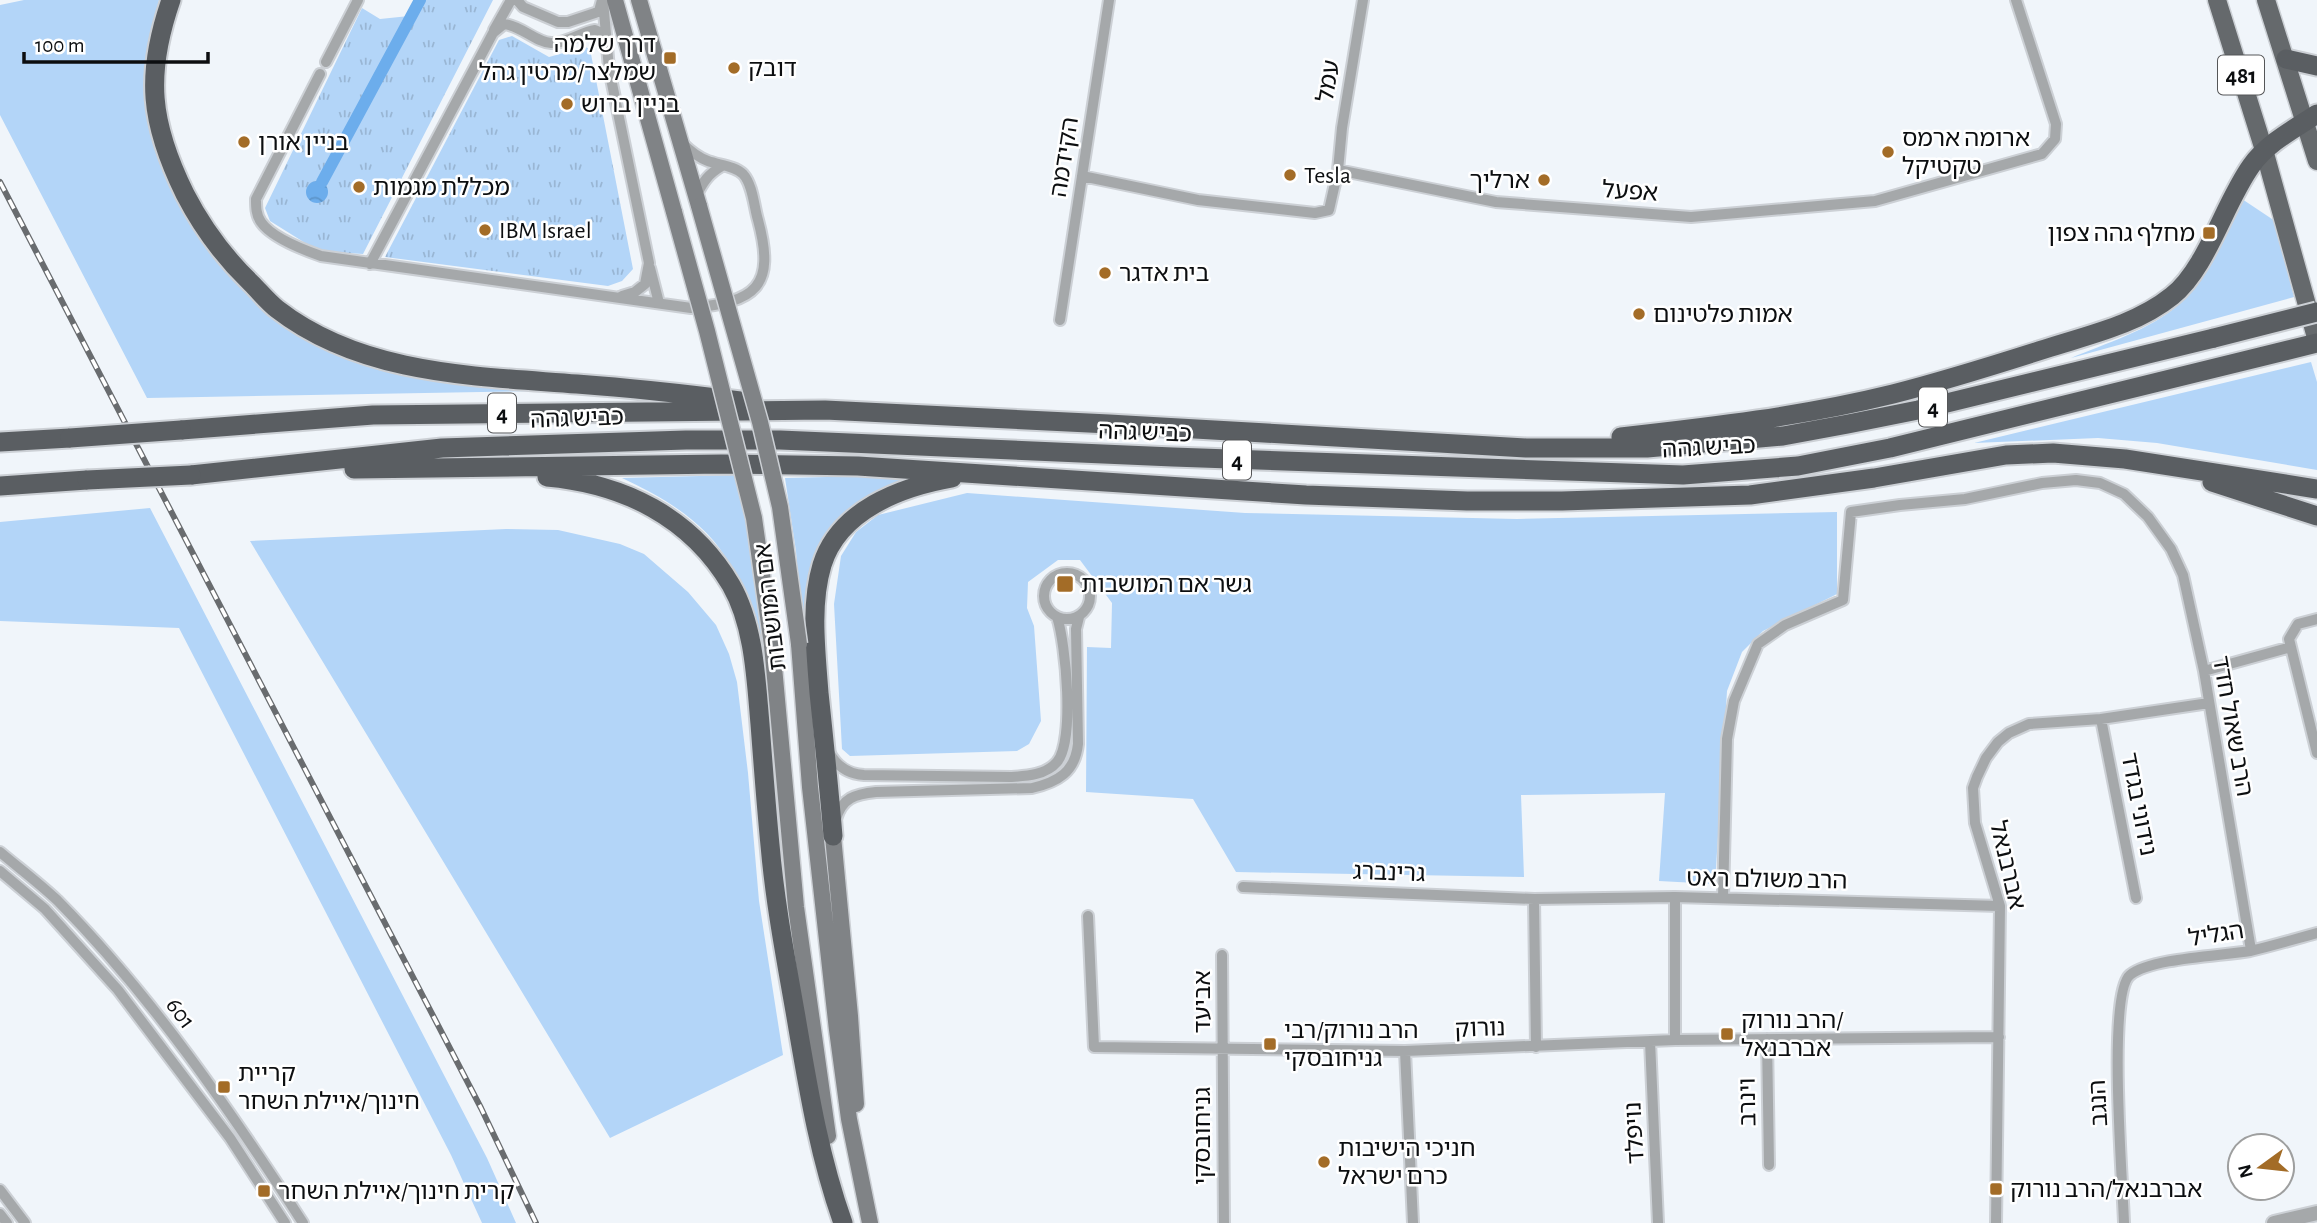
<svg xmlns="http://www.w3.org/2000/svg" width="2317" height="1223" font-family="'Alegreya Sans','Noto Sans Hebrew',sans-serif">
<defs>
<pattern id="park-tufts" width="24" height="20" patternUnits="userSpaceOnUse" patternTransform="scale(1.75)"><rect width="24" height="20" fill="#b3d5f8"/><path d="M3 7l-1-3M5 7V3M7 7l1-3M15 17l-1-3M17 17v-4M19 17l1-3" fill="none" stroke="#99b6d4"/></pattern>
<pattern id="water-waves" width="16" height="10" patternUnits="userSpaceOnUse" patternTransform="scale(1.75)"><rect width="16" height="10" fill="#6cadec"/><path d="M0 5q4-4 8 0t8 0" fill="none" stroke="#5c94c9"/></pattern>
</defs>
<rect width="100%" height="100%" fill="#f0f5fa"/>
<path fill="#b3d5f8" d="M 24,0 L 159,0 L 148,42 L 144,97 L 153,136 L 200,237 L 335,350 L 541,384 L 539,391 L 147,398 L 0,115 L 0,5 Z
M 2242,199 L 2275,221 L 2294,297 L 2071,358 C 2104,344 2152,329 2178,305 C 2207,279 2225,233 2242,199 Z
M 2311,362 L 2317,382 L 2317,470 L 2157,443 L 2098,438 L 1974,443 Z
M 738,475 L 747,516 L 768,664 L 757,659 C 750,628 745,594 730,565 C 708,523 663,497 622,478 Z
M 911,475 L 909,485 L 844,517 L 813,620 L 801,619 L 796,551 L 785,478 Z
M 967,493 L 1245,513 L 1517,519 L 1837,512 L 1837,594 L 1763,631 L 1742,652 L 1727,691 L 1715,884 L 1659,881 L 1665,793 L 1521,795 L 1524,877 L 1236,872 L 1193,799 L 1086,792 L 1087,647 L 1111,648 L 1112,603 L 1080,560 L 1058,560 L 1028,582 L 1027,608 L 1034,626 L 1041,721 L 1029,744 L 1017,751 L 850,756 L 842,749 L 834,604 L 841,556 L 856,532 L 878,515 Z
M 150,508 L 487,1158 L 516,1223 L 482,1223 L 451,1155 L 179,628 L 0,621 L 0,522 Z
M 506,529 L 558,530 L 620,544 L 644,554 L 688,592 L 716,625 L 729,654 L 737,682 L 748,773 L 759,901 L 783,1055 L 610,1138 L 250,541 Z"/>
<path fill="url(#park-tufts)" d="M 424,0 L 493,0 L 363,254 L 318,251 L 270,221 L 265,208 L 362,8 L 380,19 L 409,16 Z
M 512,36 L 549,57 L 585,47 L 590,49 L 633,269 L 622,281 L 608,286 L 385,257 L 499,40 Z"/>
<path fill="url(#water-waves)" d="M306 192a11 11 0 1 1 22 0a11 11 0 1 1-22 0Z"/>
<g fill="none" stroke-linecap="round" stroke-linejoin="round">
<path stroke="#6cadec" stroke-width="12" d="M 322,182 L 420,0"/>
<g stroke="#ccd0d5" stroke-width="14">
<path id="minor" d="M 517,0 L 523,7 L 558,22 L 568,22 L 595,13 L 599,11 L 602,0
M 603,0 L 609,69 L 649,263 L 645,284 L 635,292 L 622,296
M 494,30 L 511,0
M 326,62 L 358,0
M 320,74 L 256,199 C 256,207 256,215 261,222 C 271,237 304,250 321,256 L 691,308 C 756,302 776,287 758,220 C 754,207 753,185 743,174 C 735,166 719,165 708,161 C 697,157 690,151 682,143
M 1338,170 L 1496,202 L 1691,217 L 1875,201 L 2042,154 L 2055,139 L 2056,124 L 2016,0
M 1082,176 L 1198,200 L 1315,213 L 1329,210 L 1338,170 L 1342,128 L 1363,0
M 696,196 C 703,182 708,174 722,166
M 370,264 L 493,33 L 504,24 C 522,26 535,42 551,43 C 566,44 581,32 595,30 L 602,33 L 607,39
M 650,268 L 659,303
M 1060,320 L 1109,0
M1044 596a23 23 0 1 1 46 0a23 23 0 1 1-46 0Z
M 2317,619 L 2298,624 L 2289,639 L 2317,753
M 2204,671 L 2291,647
M 2101,719 L 2136,898
M 829,752 C 837,767 848,774 864,775 L 1011,777 C 1027,776 1046,775 1057,762 C 1075,741 1066,644 1057,617
M 836,819 C 842,798 855,794 876,792 L 1032,788 C 1058,782 1075,772 1078,744 L 1076,629 L 1079,617
M 0,852 C 19,868 39,883 57,900 C 152,996 230,1110 303,1223
M 0,871 L 45,909 L 118,990 L 230,1138 L 285,1223
M 1243,887 L 1534,899 L 1675,897
M 1723,898 L 1727,739 L 1734,701 L 1758,644 L 1785,625 L 1843,600 L 1851,512 L 1900,505 L 1965,499 L 2042,483 L 2076,480 L 2100,483 L 2124,494 L 2148,517 L 2171,549 L 2183,575 L 2204,671 L 2251,950
M 1534,899 L 1536,1047
M 1088,916 L 1094,1047 L 1405,1051 L 1675,1040 L 1999,1037
M 1222,955 L 1224,1223
M 1767,1039 L 1769,1165
M 1675,1040 L 1675,897 L 2000,906
M 1650,1041 L 1658,1223
M 1405,1051 L 1413,1223
M 0,1190 L 25,1223
M 0,1214 L 7,1223
M 1996,1223 L 2000,906 L 1975,823 L 1973,788 L 1977,777 L 1986,758 L 1998,742 L 2009,733 L 2029,724 L 2101,719 L 2209,703
M 2124,1223 C 2123,1185 2107,994 2130,975 C 2151,958 2221,956 2250,951 C 2272,946 2295,939 2317,933"/>
</g>
<g stroke="#ccd0d5" stroke-width="18">
<path id="tertiary" d="M 2274,1223 L 2317,1213"/>
</g>
<g stroke="#ccd0d5" stroke-width="19">
<path id="secondary" d="M 615,0 L 674,212
M 639,0 L 699,206
M 799,644 L 810,787 L 837,1030 L 849,1119 L 870,1223
M 772,645 L 796,907 L 828,1136
M 833,836 L 850,1016 L 856,1104"/>
</g>
<g stroke="#ccd0d5" stroke-width="21">
<path id="primary" d="M 2217,0 L 2264,150 L 2317,341
M 2266,0 L 2317,161"/>
</g>
<g stroke="#ccd0d5" stroke-width="23">
<path id="trunk" d="M 171,0 C 145,75 150,123 185,194 C 202,227 224,257 251,283 C 260,292 268,302 277,309 C 362,375 475,376 577,384 C 632,388 686,394 740,401
M 2286,59 L 2317,66
M 181,430 L 373,415 L 825,410 L 1109,424 L 1526,448 L 1647,448 L 1783,436 L 1848,424 L 1918,410 L 2214,338
M 1621,437 C 1711,427 1804,416 1893,394 C 1944,381 1995,365 2045,349 C 2088,335 2136,325 2172,296 C 2207,268 2224,204 2251,166 C 2267,143 2294,129 2317,114
M 0,442 L 70,438
M 354,469 L 722,464 L 858,466 L 1306,495 L 1467,501 L 1562,501 L 1750,495 L 1874,478 L 2006,455 L 2053,453 L 2125,459 L 2317,489
M 191,475 L 442,448 L 686,440 L 780,440 L 1173,457 L 1683,475 L 1798,466 L 1890,448 L 2317,343
M 547,477 C 624,484 691,517 731,585 C 754,625 756,678 760,724 C 763,764 766,804 770,845 C 775,903 786,960 796,1017 C 808,1087 819,1156 843,1223
M 2212,482 L 2317,516
M 0,486 L 87,480
M 833,836 C 829,788 824,740 819,693 C 816,652 810,605 822,565 C 839,510 901,487 952,478"/>
</g>
<use href="#minor" stroke="#a5a8aa" stroke-width="10"/>
<use href="#tertiary" stroke="#a5a8aa" stroke-width="14"/>
<use href="#secondary" stroke="#808386" stroke-width="16"/>
<use href="#primary" stroke="#65696c" stroke-width="18"/>
<use href="#trunk" stroke="#5a5e62" stroke-width="19"/>
<g stroke="#696c6f" stroke-width="6">
<path id="rail" d="M 0,182 L 481,1108 L 536,1223"/>
</g>
<use href="#rail" stroke="#fff" stroke-width="3.5" stroke-dasharray="10" stroke-linecap="butt"/>
<g stroke="#ccd0d5" stroke-width="19" stroke-linecap="butt">
<path id="secondary-bridge" d="M 699,206 L 760,422 L 780,507 L 799,644
M 674,212 L 707,331 L 754,518 L 772,645"/>
</g>
<g stroke="#ccd0d5" stroke-width="23" stroke-linecap="butt">
<path id="trunk-bridge" d="M 2214,338 L 2317,312
M 70,438 L 181,430
M 87,480 L 191,475"/>
</g>
<use href="#secondary-bridge" stroke="#808386" stroke-width="16"/>
<use href="#trunk-bridge" stroke="#5a5e62" stroke-width="19"/>
</g>
<g fill="#a36c27" stroke="#fff" stroke-width="2.5">
<rect x="663" y="51" width="14" height="14" rx="3.5"/>
<circle cx="734" cy="68" r="7"/>
<circle cx="567" cy="104" r="7"/>
<circle cx="244" cy="142" r="7"/>
<circle cx="1888" cy="152" r="7"/>
<circle cx="1290" cy="175" r="7"/>
<circle cx="1544" cy="180" r="7"/>
<circle cx="359" cy="187" r="7"/>
<circle cx="485" cy="230" r="7"/>
<rect x="2202" y="226" width="14" height="14" rx="3.5"/>
<circle cx="1105" cy="273" r="7"/>
<circle cx="1639" cy="314" r="7"/>
<rect x="1056" y="575" width="18" height="18" rx="3.5"/>
<rect x="1720" y="1027" width="14" height="14" rx="3.5"/>
<rect x="1263" y="1037" width="14" height="14" rx="3.5"/>
<rect x="217" y="1080" width="14" height="14" rx="3.5"/>
<circle cx="1324" cy="1162" r="7"/>
<rect x="1989" y="1182" width="14" height="14" rx="3.5"/>
<rect x="257" y="1184" width="14" height="14" rx="3.5"/>
</g>
<g text-anchor="middle" stroke-width="5" stroke-linejoin="round" paint-order="stroke">
<g fill="#fff" stroke="#555658" stroke-width="2">
<rect x="2218" y="55.5" width="46" height="39" rx="5"/>
<rect x="1919" y="387.5" width="28" height="39" rx="5"/>
<rect x="488" y="393.5" width="28" height="39" rx="5"/>
<rect x="1223" y="440.5" width="28" height="39" rx="5"/>
</g>
<g font-size="23" font-weight="bold" fill="#0c0e10">
<text x="2241" y="83">481</text>
<text x="1933" y="415">4</text>
<text x="502" y="421">4</text>
<text x="1237" y="468">4</text>
</g>
<g font-size="24" fill="#0c0e10" stroke="#fff" text-anchor="start">
<text x="656" y="52" text-anchor="end">דרך שלמה<tspan x="656" dy="28">שמלצר/מרטין גהל</tspan></text>
<text x="748" y="76">דובק</text>
<text x="581" y="112">בניין ברוש</text>
<text x="1902" y="146">ארומה ארמס<tspan x="1902" dy="28">טקטיקל</tspan></text>
<text x="258" y="150">בניין אורן</text>
<text x="1304" y="183">Tesla</text>
<text x="1530" y="188" text-anchor="end">ארליך</text>
<text x="373" y="195">מכללת מגמות</text>
<text x="499" y="238">IBM Israel</text>
<text x="2195" y="241" text-anchor="end">מחלף גהה צפון</text>
<text x="1119" y="281">בית אדגר</text>
<text x="1653" y="322">אמות פלטינום</text>
<text x="1081" y="592">גשר אם המושבות</text>
<text x="1741" y="1028">הרב נורוק/<tspan x="1741" dy="28">אברבנאל</tspan></text>
<text x="1284" y="1038">הרב נורוק/רבי<tspan x="1284" dy="28">גניחובסקי</tspan></text>
<text x="238" y="1081">קריית<tspan x="238" dy="28">חינוך/איילת השחר</tspan></text>
<text x="1338" y="1156">חניכי הישיבות<tspan x="1338" dy="28">כרם ישראל</tspan></text>
<text x="2010" y="1197">אברבנאל/הרב נורוק</text>
<text x="278" y="1199">קרית חינוך/איילת השחר</text>
</g>
<g font-size="24" fill="#0c0e10" stroke="#fff">
<text transform="translate(1328 81) rotate(-80)" y="8">עמל</text>
<text transform="translate(1064 157) rotate(-81)" y="8">הקידמה</text>
<text transform="translate(1630 191) rotate(4)" y="8">אפעל</text>
<text transform="translate(577 418) rotate(-2)" y="8">כביש גהה</text>
<text transform="translate(1145 432) rotate(2)" y="8">כביש גהה</text>
<text transform="translate(1709 447) rotate(-3)" y="8">כביש גהה</text>
<text transform="translate(770 607) rotate(-97)" y="8">אם המושבות</text>
<text transform="translate(2233 726) rotate(80)" y="8">הרב שאול חדד</text>
<text transform="translate(2139 804) rotate(79)" y="8">נידוני בגדד</text>
<text transform="translate(2008 865) rotate(77)" y="8">אברבנאל</text>
<text transform="translate(1389 872) rotate(2)" y="8">גרינברג</text>
<text transform="translate(1767 879) rotate(1)" y="8">הרב משולם ראט</text>
<text transform="translate(2216 934) rotate(-9)" y="8">הגליל</text>
<text transform="translate(1202 1002) rotate(-90)" y="8">אביעד</text>
<text transform="translate(181 1013) rotate(53)" y="8">601</text>
<text transform="translate(1480 1028) rotate(-2)" y="8">נורוק</text>
<text transform="translate(1747 1102) rotate(-91)" y="8">וינרב</text>
<text transform="translate(2098 1103) rotate(-93)" y="8">הנגב</text>
<text transform="translate(1634 1133) rotate(-93)" y="8">נויפלד</text>
<text transform="translate(1202 1136) rotate(-90)" y="8">גניחובסקי</text>
</g>
</g>
<g transform="translate(2261 1167) rotate(255)"><circle r="33" fill="#ffffff" stroke="#9e9f9f" stroke-width="2"/>
<path d="M0-5L12 26L0 18L-12 26Z" fill="#a36c27"/>
<text y="-10" font-size="19" font-weight="bold" text-anchor="middle" fill="#0c0e10">N</text>
</g>
<path d="M24 52v10h184v-10" fill="none" stroke="#0c0e10" stroke-width="3.5"/>
<text x="35" y="52" font-size="21" fill="#0c0e10" stroke="#ffffff" stroke-width="5" paint-order="stroke">100 m</text>
</svg>
